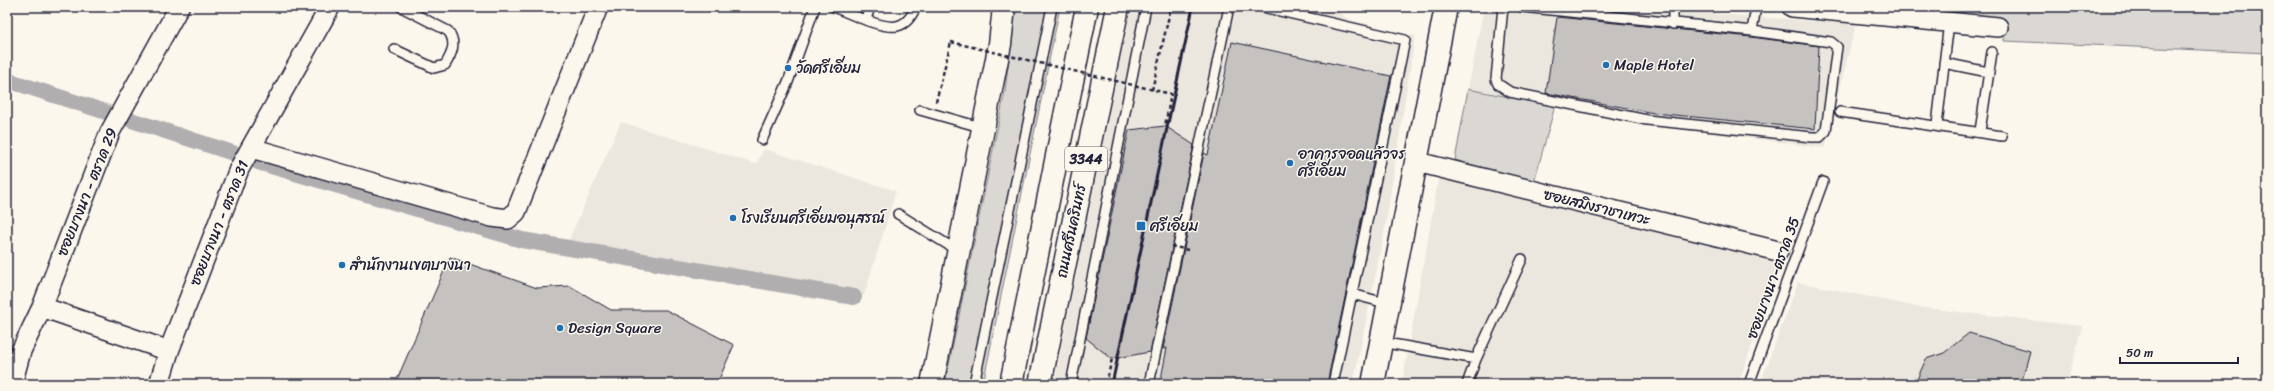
<svg xmlns="http://www.w3.org/2000/svg" width="2274" height="391" font-family="Sriracha,'Playpen Sans Thai',sans-serif">
<rect width="100%" height="100%" fill="#fbf7ec"/>
<filter id="ink" filterUnits="userSpaceOnUse"><feTurbulence type="fractalNoise" baseFrequency=".025" numOctaves="2"/><feDisplacementMap in="SourceGraphic" scale="8" xChannelSelector="R" yChannelSelector="G"/><feConvolveMatrix kernelMatrix="1 2 1 2 8 2 1 2 1" color-interpolation-filters="sRGB"/></filter>
<g filter="url(#ink)">
<path fill="#ebe7df" d="M 1131,7 L 1313,7 L 1339,12 L 1347,19 L 1415,36 L 1385,229 L 1353,384 L 1054,384 Z
M 1484,7 L 1715,7 L 1715,14 L 1856,24 L 1825,148 L 1665,127 L 1468,89 Z
M 621,122 L 756,164 L 764,149 L 896,191 L 864,296 L 567,244 Z
M 1439,176 L 1783,261 L 1738,384 L 1402,384 Z
M 1798,282 L 1917,307 L 2082,326 L 2067,384 L 1760,384 Z"/>
<path fill="#dbd8d3" stroke="#7e7d87" d="M 1015,7 L 1060,7 L 983,384 L 945,384 L 1005,91 Z
M 1925,7 L 2267,7 L 2267,53 L 2004,41 L 2005,19 Z
M 1468,89 L 1555,106 L 1534,182 L 1455,160 Z"/>
<g fill="none" stroke-linecap="round" stroke-linejoin="round">
<path stroke="#b1aeb0" stroke-width="16" d="M 7,80 L 106,112
M 131,120 L 233,153
M 258,162 L 522,240 L 854,297"/>
</g>
<path fill="#c6c2c0" stroke="#22223b" d="M 1557,17 L 1751,37 L 1819,46 L 1815,129 L 1654,113 L 1546,93 Z
M 1232,42 L 1391,76 L 1327,384 L 1160,384 L 1167,348 L 1163,349 L 1204,153 L 1208,155 Z
M 1165,126 L 1194,145 L 1150,352 L 1112,359 L 1086,338 L 1129,130 Z
M 450,257 L 537,288 L 570,286 L 611,310 L 666,310 L 734,345 L 717,384 L 395,384 Z
M 1969,333 L 2030,351 L 2021,384 L 1915,384 L 1926,359 L 1944,353 Z"/>
<g fill="none" stroke-linecap="round" stroke-linejoin="round">
<g stroke="#22223b" stroke-width="12">
<path id="service" d="M 834,7 C 849,13 881,29 897,26 C 907,24 912,15 916,7
M 1262,7 L 1405,40 L 1333,384
M 1503,7 L 1496,79 L 1498,84 L 1510,92 L 1647,120 L 1812,137 L 1820,137 L 1826,131 L 1836,54 L 1837,47 L 1831,42 L 1752,31 L 1522,7
M 1673,7 L 1673,24
M 866,19 L 870,7
M 1752,31 L 1756,7
M 394,49 L 434,68 L 445,65 C 452,54 457,42 448,31 L 401,7
M 1944,63 L 1988,72
M 920,110 L 984,128
M 1840,112 L 2002,136
M 1937,125 L 1949,22
M 1980,131 L 1992,52
M 762,140 L 788,82 L 815,7
M 898,214 L 958,251
M 1352,294 L 1389,304
M 1381,342 L 1476,359 L 1467,384
M 1476,359 L 1522,259
M 974,384 L 1052,7
M 1071,384 L 1146,7
M 1149,384 L 1229,7
M 1749,384 L 1823,182"/>
</g>
<g stroke="#22223b" stroke-width="22">
<path id="minor" d="M 1792,7 L 1998,27
M 251,148 L 492,217 L 508,219 L 516,212 L 598,7
M 1417,162 L 1778,251
M 42,307 L 169,351
M 12,384 L 21,351 L 42,307 L 110,132 L 179,7
M 159,384 L 169,351 L 239,169 L 330,7"/>
</g>
<g stroke="#22223b" stroke-width="25">
<path id="primary" d="M 932,384 L 1000,44 L 1004,7
M 1011,384 L 1087,7
M 1040,384 L 1118,7
M 1373,384 L 1446,7"/>
</g>
<path stroke="#22223b" stroke-width="2.5" stroke-dasharray="4 3" stroke-linecap="butt" d="M 1152,90 L 1171,7
M 936,102 L 951,42
M 1106,384 L 1112,359"/>
<use href="#service" stroke="#fbf7ec" stroke-width="9"/>
<use href="#minor" stroke="#fbf7ec" stroke-width="19"/>
<use href="#primary" stroke="#fbf7ec" stroke-width="22"/>
<path stroke="#22223b" stroke-width="3" d="M 1112,384 L 1193,7"/>
<path stroke="#22223b" stroke-width="2.5" stroke-dasharray="4 3" stroke-linecap="butt" d="M 951,42 L 1171,94 L 1165,126
M 1171,246 L 1188,250"/>
</g>
</g>
<g fill="#1f6fb2" stroke="#fbf7ec" stroke-width="1.5">
<circle cx="1606" cy="65" r="4"/>
<circle cx="788" cy="68" r="4"/>
<circle cx="1290" cy="163" r="4"/>
<circle cx="733" cy="218" r="4"/>
<rect x="1136" y="221" width="10" height="10" rx="2"/>
<circle cx="342" cy="265" r="4"/>
<circle cx="560" cy="328" r="4"/>
</g>
<g text-anchor="middle" stroke-width="3" stroke-linejoin="round" paint-order="stroke">
<rect fill="#fbf7ec" stroke="#636270" stroke-width="1" x="1065" y="147" width="42" height="24" rx="3"/>
<g font-size="14" font-weight="bold" fill="#22223b">
<text x="1086" y="164">3344</text>
</g>
<g font-size="15" fill="#22223b" stroke="#fbf7ec" text-anchor="start">
<text x="1614" y="70">Maple Hotel</text>
<text x="796" y="73">วัดศรีเอี่ยม</text>
<text x="1298" y="159">อาคารจอดแล้วจร<tspan x="1298" dy="17">ศรีเอี่ยม</tspan></text>
<text x="741" y="223">โรงเรียนศรีเอี่ยมอนุสรณ์</text>
<text x="1150" y="231">ศรีเอี่ยม</text>
<text x="350" y="270">สำนักงานเขตบางนา</text>
<text x="568" y="333">Design Square</text>
</g>
<g font-size="15" fill="#22223b" stroke="#fbf7ec">
<text transform="translate(87 192) rotate(-68)" y="5">ซอยบางนา - ตราด 29</text>
<text transform="translate(1597 207) rotate(14)" y="5">ซอยสมิงราชาเทวะ</text>
<text transform="translate(219 223) rotate(-68)" y="5">ซอยบางนา - ตราด 31</text>
<text transform="translate(1071 231) rotate(-78)" y="5">ถนนศรีนครินทร์</text>
<text transform="translate(1773 278) rotate(-70)" y="5">ซอยบางนา-ตราด 35</text>
</g>
</g>
<rect width="2274" height="391" fill="none" stroke="#fbf7ec" stroke-width="24"/>
<rect x="12" y="12" width="2250" height="367" fill="none" stroke="#22223b" stroke-width="1.5" filter="url(#ink)"/>
<path d="M2120 357v6h118v-6" fill="none" stroke="#22223b" stroke-width="2"/>
<text x="2126" y="357" font-size="12" fill="#22223b" stroke="#fbf7ec" stroke-width="3" paint-order="stroke">50 m</text>
</svg>
